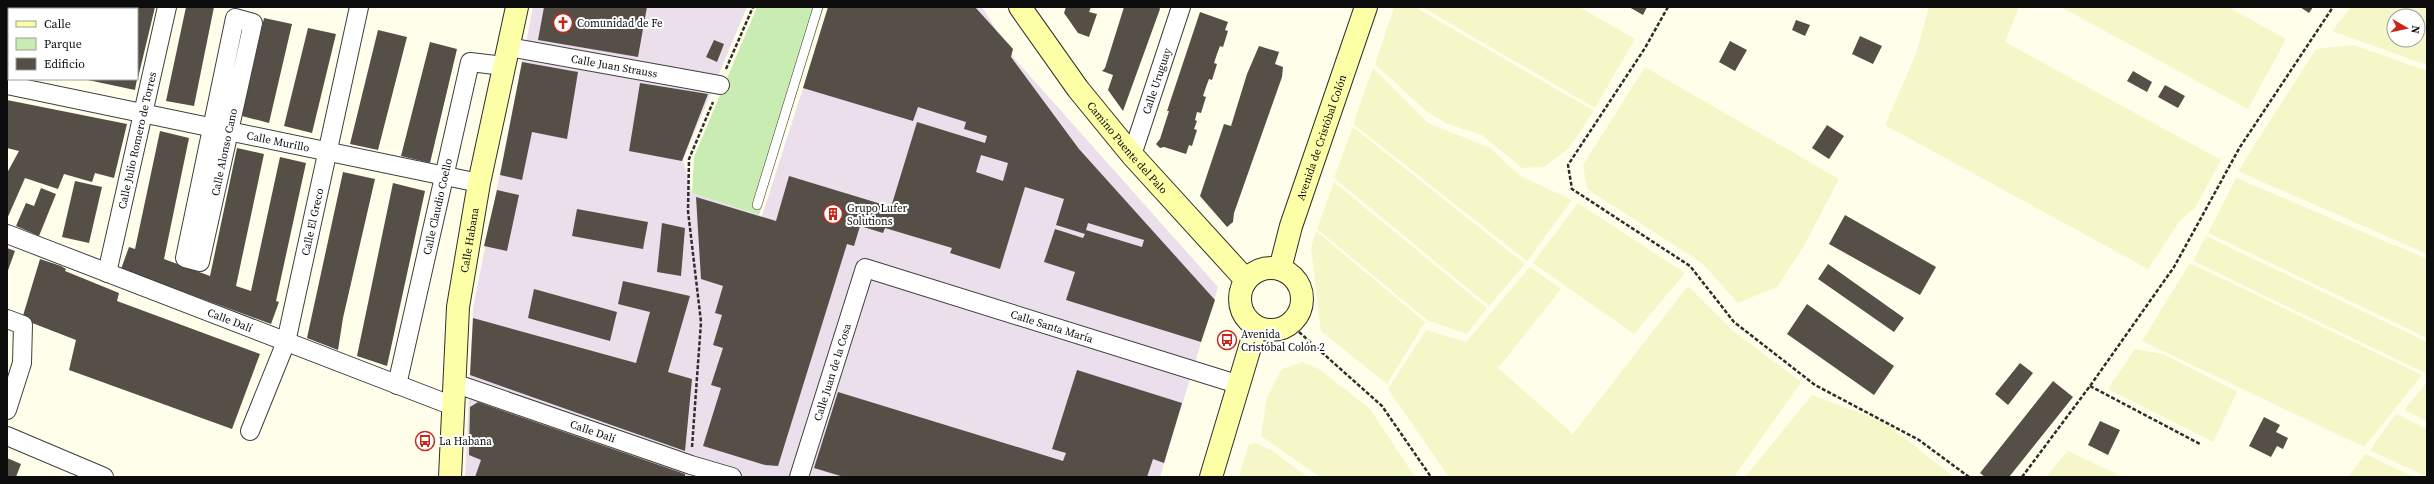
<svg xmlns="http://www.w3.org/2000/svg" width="2434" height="484" font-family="'Source Serif 4',serif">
<rect width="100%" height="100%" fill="#fffeeb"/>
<path fill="#ecdfec" d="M 533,7 L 747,7 L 683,160 L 692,193 L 762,216 L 829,7 L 982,7 L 1013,57 L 1218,287 L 1160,477 L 465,477 L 473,308 Z"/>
<path fill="#f5f7c8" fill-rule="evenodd" d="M 1394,7 L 1415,7 L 1594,111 L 1569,148 L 1544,167 L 1522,168 L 1482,135 L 1445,123 L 1425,110 L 1375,64 Z
M 1422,7 L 1579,7 L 1635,39 L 1595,108 Z
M 1929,7 L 2019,7 L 2005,42 L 2221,160 L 2195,208 L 2181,219 L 2148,269 L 1885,125 L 1916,54 Z
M 2061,7 L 2228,7 L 2286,39 L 2248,109 Z
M 2351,7 L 2427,7 L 2427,65 L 2332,31 ZM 2394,16 L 2418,16 L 2418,40 L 2394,40 Z
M 2354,45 L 2427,71 L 2427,254 L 2238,171 L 2316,49 Z
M 1645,67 L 1839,179 L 1804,246 L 1777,287 L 1738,303 L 1702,263 L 1587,189 L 1583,165 Z
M 1373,68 L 1428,123 L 1490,148 L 1520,176 L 1572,200 L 1527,261 L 1353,124 Z
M 1353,127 L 1525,264 L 1489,306 L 1334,178 Z
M 2236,178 L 2427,259 L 2427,338 L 2208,233 Z
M 1334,182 L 1487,308 L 1467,334 L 1427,320 L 1317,229 Z
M 1578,203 L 1685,273 L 1634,334 L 1533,263 Z
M 1316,231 L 1425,322 L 1387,384 L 1321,331 L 1311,248 Z
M 2206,236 L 2427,342 L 2427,374 L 2193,261 Z
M 2190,263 L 2422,375 L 2364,447 L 2142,341 Z
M 1530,267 L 1561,289 L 1498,368 L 1573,434 L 1688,286 L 1734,332 L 1801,382 L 1734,477 L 1449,477 L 1388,389 L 1426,330 L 1466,342 Z
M 2135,349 L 2163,354 L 2237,392 L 2213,442 L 2108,389 Z
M 1302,362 L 1319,369 L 1370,409 L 1415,477 L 1320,477 L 1261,436 L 1267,397 L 1282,369 Z
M 2427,382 L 2427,421 L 2404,410 Z
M 1812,395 L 1884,422 L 1954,477 L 1745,477 Z
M 2396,414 L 2427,429 L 2427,477 L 2370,450 Z
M 1256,443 L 1271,450 L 1308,477 L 1239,477 L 1249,444 Z
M 2068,451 L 2123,477 L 2046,477 Z
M 2365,454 L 2414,477 L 2348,477 Z"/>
<path fill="#c8ecb1" d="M 757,7 L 824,7 L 759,215 L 692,193 L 694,157 Z"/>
<path fill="#554f47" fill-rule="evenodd" d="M 13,7 L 155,7 L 138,78 L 137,9 L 13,9 Z
M 186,7 L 214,7 L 194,106 L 166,101 Z
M 544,7 L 647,7 L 638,57 L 538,40 Z
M 828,7 L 975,7 L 1013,49 L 1011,57 L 1079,149 L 1215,300 L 1201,342 L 1066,300 L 1075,272 L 1044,262 L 1055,229 L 1083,238 L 1085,234 L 1056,225 L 1064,199 L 1025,187 L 1000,269 L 950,253 L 952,248 L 885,228 L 883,233 L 860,226 L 854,246 L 847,244 L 778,466 L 765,465 L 703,446 L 721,388 L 711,385 L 723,348 L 713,345 L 722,315 L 715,313 L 723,286 L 701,279 L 696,197 L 776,221 L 789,176 L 891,207 L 917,122 L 985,143 L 987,136 L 964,129 L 966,122 L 918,107 L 913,121 L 803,88 ZM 981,155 L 1008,163 L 1003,181 L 976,172 ZM 1088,223 L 1144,240 L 1142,247 L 1086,230 Z
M 1066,7 L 1091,7 L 1089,12 L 1097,14 L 1089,37 L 1078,33 L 1064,13 Z
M 1124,7 L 1159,7 L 1160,9 L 1123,111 L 1108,90 L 1113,75 L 1102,71 L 1105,68 Z
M 1629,7 L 1647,7 L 1643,15 Z
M 2300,7 L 2313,7 L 2309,13 Z
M 1200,12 L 1228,22 L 1225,30 L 1228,31 L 1223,47 L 1220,46 L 1217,54 L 1214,63 L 1217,64 L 1212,80 L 1209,79 L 1206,87 L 1203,96 L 1206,97 L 1201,113 L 1197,112 L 1195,120 L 1197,121 L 1194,129 L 1197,130 L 1192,146 L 1189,145 L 1186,154 L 1164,147 L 1160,148 L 1156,144 L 1160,139 L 1169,111 L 1167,111 Z
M 264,18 L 292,24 L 269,123 L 242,116 Z
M 1796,20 L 1810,25 L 1805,36 L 1792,30 Z
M 308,28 L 336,34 L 312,133 L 284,126 Z
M 9,30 L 9,65 L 7,65 Z
M 378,30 L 407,37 L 378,150 L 350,144 Z
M 1860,36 L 1882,46 L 1873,64 L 1852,54 Z
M 714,40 L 724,44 L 717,62 L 706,57 Z
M 1730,41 L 1747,50 L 1735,71 L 1719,62 Z
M 430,42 L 457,49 L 430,163 L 401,156 Z
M 1259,46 L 1279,52 L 1275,64 L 1283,67 L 1282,77 L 1234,213 L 1233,222 L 1227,227 L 1200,196 L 1224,124 L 1231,126 L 1247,74 Z
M 522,62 L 578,72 L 567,139 L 532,132 L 522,180 L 500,175 Z
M 2133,71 L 2152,82 L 2147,92 L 2127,81 Z
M 83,79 L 137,79 L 135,90 Z
M 640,83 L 708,94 L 682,161 L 629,151 Z
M 2165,85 L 2185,96 L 2178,108 L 2158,97 Z
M 7,100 L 127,124 L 114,178 L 95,173 L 92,182 L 64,174 L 58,189 L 25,178 L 7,219 L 7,173 L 19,151 L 7,148 Z
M 1827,125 L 1844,136 L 1829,159 L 1812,148 Z
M 160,131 L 189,138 L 164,259 L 210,276 L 237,148 L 264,154 L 236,286 L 251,291 L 280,157 L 306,163 L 276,301 L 279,302 L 271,324 L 121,269 L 129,247 L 135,249 Z
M 343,172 L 375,179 L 343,318 L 338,350 L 307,338 Z
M 75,181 L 102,187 L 89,243 L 62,237 Z
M 393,183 L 425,191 L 387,366 L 357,356 Z
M 41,188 L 56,194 L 39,236 L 16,226 L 26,203 L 34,206 Z
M 497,190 L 519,195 L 507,251 L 484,246 Z
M 577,209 L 648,222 L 643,249 L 572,236 Z
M 1845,215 L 1936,267 L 1920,295 L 1829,244 Z
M 662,223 L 685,228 L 681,276 L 657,272 Z
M 7,248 L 15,251 L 7,273 Z
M 40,259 L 61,266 L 66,269 L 65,271 L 119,293 L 117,301 L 260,354 L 232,429 L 69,370 L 76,340 L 22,319 Z
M 1828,264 L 1904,318 L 1894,332 L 1818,279 Z
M 623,281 L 690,296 L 668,372 L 692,379 L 685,451 L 470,375 L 473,318 L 636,363 L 650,312 L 618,304 Z
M 534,289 L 617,312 L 610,341 L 528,318 Z
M 1807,304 L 1894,366 L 1874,395 L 1787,334 Z
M 2020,363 L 2033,373 L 2008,405 L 1995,394 Z
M 1077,370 L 1182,403 L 1164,463 L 1153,459 L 1147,477 L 844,477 L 814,468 L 838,392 L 1063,461 L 1066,453 L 1052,449 Z
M 2053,381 L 2073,397 L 2009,477 L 1985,477 L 1980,473 Z
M 478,402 L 685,474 L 685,477 L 475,477 L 481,460 L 469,455 L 470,407 Z
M 2264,417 L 2280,425 L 2276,432 L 2288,438 L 2283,449 L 2277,446 L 2271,457 L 2249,446 Z
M 2100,421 L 2120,430 L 2108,455 L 2088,445 Z
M 7,458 L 21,464 L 16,477 L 7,477 Z"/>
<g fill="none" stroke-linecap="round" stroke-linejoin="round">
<g stroke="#3f3f3f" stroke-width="10">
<path id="lane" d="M 757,205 L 818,7"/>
</g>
<g stroke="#3f3f3f" stroke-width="20">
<g id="street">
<path d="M 235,18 L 253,23 L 200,262 L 185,258 Z"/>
<path id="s1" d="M 509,47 L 720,85"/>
<path id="s2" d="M 7,85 L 479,183"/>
<path id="s3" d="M 1132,155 L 1181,7"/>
<path id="s4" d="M 7,234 L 453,406"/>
<path id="s5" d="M 107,273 L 167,7"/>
<path d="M 7,319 L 23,325 L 22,363 L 7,410"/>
<path id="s6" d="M 454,383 L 691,465 L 732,477"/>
<path id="s7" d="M 397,385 L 470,62 L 504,66"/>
<path id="s8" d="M 250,431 L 286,342 L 359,7"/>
<path d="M 7,436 L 104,477"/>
<path id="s9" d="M 799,477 L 865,268 L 1240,385"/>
</g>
</g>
<g stroke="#2e2e2e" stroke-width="24">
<g id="secondary">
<path id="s10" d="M 1020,7 L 1078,89 L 1132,155 L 1246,280"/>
<circle cx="1271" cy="299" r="31"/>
<path id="s11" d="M 1280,269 L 1291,226 L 1366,7"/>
<path id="s12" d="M 450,477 L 458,307 L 479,183 L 517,7"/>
<path d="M 1211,477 L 1256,327"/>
</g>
</g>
<path stroke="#2e2e2e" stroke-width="2.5" stroke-dasharray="4 2" stroke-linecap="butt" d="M 1668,7 L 1645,48 L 1568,165 L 1572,189 L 1690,266 L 1734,322 L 1815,385 L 1919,440 L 1969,477
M 726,69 L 753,7
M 1290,324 L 1382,406 L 1431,477
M 2090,386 L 2200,444
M 692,447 L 701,322 L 688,211 L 689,159 L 713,102
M 2022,477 L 2090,386 L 2174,267 L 2240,147 L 2333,7"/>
<use href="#lane" stroke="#fff" stroke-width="9"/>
<use href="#street" stroke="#fff" stroke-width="18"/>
<use href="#secondary" stroke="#fdffa6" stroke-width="22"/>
</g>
<defs>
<g id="church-ring" transform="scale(1)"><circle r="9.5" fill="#fff" stroke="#c72719" stroke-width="1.5"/><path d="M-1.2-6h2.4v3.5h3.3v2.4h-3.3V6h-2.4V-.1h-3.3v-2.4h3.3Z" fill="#c72719"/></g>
<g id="building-ring" transform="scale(1)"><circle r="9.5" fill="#fff" stroke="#c72719" stroke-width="1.5"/><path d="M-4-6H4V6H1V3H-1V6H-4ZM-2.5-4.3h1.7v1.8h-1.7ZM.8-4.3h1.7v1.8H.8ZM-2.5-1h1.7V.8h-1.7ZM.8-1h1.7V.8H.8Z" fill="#c72719"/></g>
<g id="bus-ring" transform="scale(1)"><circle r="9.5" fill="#fff" stroke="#c72719" stroke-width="1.5"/><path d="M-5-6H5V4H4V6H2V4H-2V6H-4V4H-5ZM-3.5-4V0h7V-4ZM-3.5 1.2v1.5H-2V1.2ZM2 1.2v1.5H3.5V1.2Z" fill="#c72719"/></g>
</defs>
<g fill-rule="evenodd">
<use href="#church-ring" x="563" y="23"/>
<use href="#building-ring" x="833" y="214"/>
<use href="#bus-ring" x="1227" y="340"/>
<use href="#bus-ring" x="425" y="441"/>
</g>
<g text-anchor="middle" stroke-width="4" stroke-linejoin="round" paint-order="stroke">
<g font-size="11" fill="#0c0c0c" stroke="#fff" text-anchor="start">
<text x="577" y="27">Comunidad de Fe</text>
<text x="847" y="212">Grupo Lufer<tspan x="847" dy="13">Solutions</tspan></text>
<text x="1241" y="338">Avenida<tspan x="1241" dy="13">Cristóbal Colón 2</tspan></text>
<text x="439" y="445">La Habana</text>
</g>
<g font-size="11" fill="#0c0c0c" stroke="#fff">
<text dy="4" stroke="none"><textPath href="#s1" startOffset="107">Calle Juan Strauss</textPath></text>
<text dy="4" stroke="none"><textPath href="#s3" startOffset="78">Calle Uruguay</textPath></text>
<text dy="4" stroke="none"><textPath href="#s11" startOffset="138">Avenida de Cristóbal Colón</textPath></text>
<text dy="4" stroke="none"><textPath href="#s5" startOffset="136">Calle Julio Romero de Torres</textPath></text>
<text dy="4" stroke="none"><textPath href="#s2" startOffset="277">Calle Murillo</textPath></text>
<text dy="4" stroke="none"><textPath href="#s10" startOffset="177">Camino Puente del Palo</textPath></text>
<text transform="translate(224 152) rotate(-78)" y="4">Calle Alonso Cano</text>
<text dy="4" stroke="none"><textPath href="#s7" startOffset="183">Calle Claudio Coello</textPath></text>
<text dy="4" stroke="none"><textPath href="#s8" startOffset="219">Calle El Greco</textPath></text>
<text dy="4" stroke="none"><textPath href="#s12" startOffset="238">Calle Habana</textPath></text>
<text dy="4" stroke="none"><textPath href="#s4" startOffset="239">Calle Dalí</textPath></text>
<text dy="4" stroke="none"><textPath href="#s9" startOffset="415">Calle Santa María</textPath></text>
<text dy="4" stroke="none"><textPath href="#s9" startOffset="110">Calle Juan de la Cosa</textPath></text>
<text dy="4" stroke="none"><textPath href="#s6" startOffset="147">Calle Dalí</textPath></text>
</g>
</g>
<rect width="2434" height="484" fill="none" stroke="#0c0c0c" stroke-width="16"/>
<rect x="8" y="8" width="130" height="72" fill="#ffffff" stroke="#9e9e9e"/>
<rect x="16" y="21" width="20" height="6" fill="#fdffa6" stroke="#9e9e9e"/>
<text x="44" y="28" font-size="12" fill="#0c0c0c">Calle</text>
<rect x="16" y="38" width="20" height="12" fill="#c8ecb1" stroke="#9e9e9e"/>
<text x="44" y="48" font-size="12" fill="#0c0c0c">Parque</text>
<rect x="16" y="58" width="20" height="12" fill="#554f47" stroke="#9e9e9e"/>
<text x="44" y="68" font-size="12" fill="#0c0c0c">Edificio</text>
<g transform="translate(2406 28) rotate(99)"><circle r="19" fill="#ffffff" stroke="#9e9e9e"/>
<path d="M0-3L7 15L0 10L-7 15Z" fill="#c72719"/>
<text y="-6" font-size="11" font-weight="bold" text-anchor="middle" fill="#0c0c0c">N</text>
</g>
</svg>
